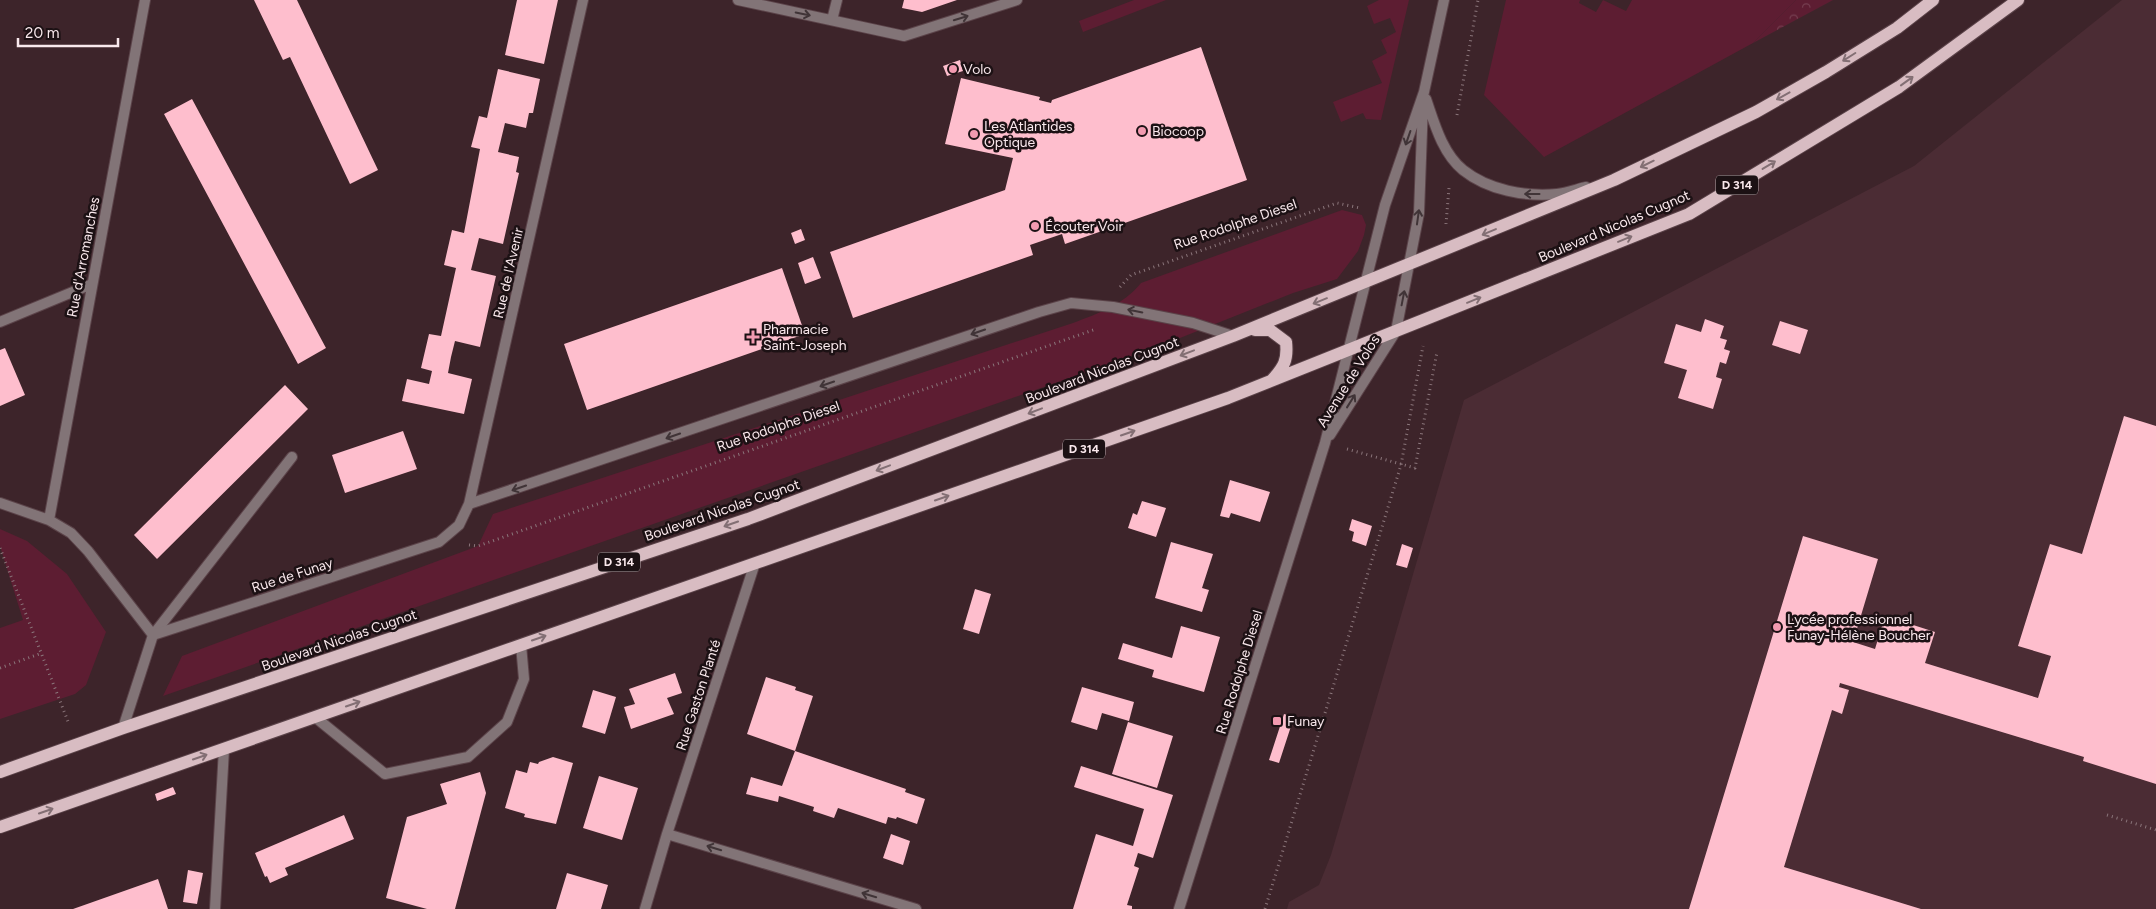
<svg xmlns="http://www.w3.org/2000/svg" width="2156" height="909" font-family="Figtree,sans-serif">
<defs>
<pattern id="forest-crowns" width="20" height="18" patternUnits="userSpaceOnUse" patternTransform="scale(1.25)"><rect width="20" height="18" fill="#5d1d32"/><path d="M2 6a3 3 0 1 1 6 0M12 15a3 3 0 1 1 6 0" fill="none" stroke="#753e50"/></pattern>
</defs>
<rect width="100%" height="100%" fill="#3d242a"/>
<path fill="#4b2c34" d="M 2122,0 L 2156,0 L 2156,909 L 1287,909 L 1289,902 L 1319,885 L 1331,855 L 1464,400 L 1914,166 Z"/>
<path fill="#5d1d32" d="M 1134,0 L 1166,0 L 1083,32 L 1079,21 Z
M 1379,0 L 1409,0 L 1381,120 L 1366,119 L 1363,113 L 1341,122 L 1333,102 L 1382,83 L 1372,61 L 1387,53 L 1381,40 L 1396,32 L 1390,18 L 1374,24 L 1367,6 Z
M 1506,0 L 1580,0 L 1579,3 L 1596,12 L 1603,0 L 1626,11 L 1632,0 L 1796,0 L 1753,43 L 1544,157 L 1484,95 Z
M 1342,210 L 1362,215 L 1366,225 L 1364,235 L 1358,251 L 1337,279 L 1293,293 L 1155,348 L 163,696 L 182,656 L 478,546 L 493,514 L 1073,323 C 1099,313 1123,305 1141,283 Z
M 0,529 L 27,541 L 67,574 L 106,632 L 86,685 L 75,694 L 0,719 L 0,628 L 23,620 L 0,546 Z"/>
<path fill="url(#forest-crowns)" d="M 1796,0 L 1833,0 L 1753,43 Z"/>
<path fill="#febecd" d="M 254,0 L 297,0 L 378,170 L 350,184 L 290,57 L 283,60 Z
M 517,0 L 558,0 L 544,64 L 505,55 Z
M 904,0 L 957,0 L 922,12 L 902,8 Z
M 1201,47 L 1247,180 L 1065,244 L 1062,234 L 1030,245 L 1033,255 L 853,318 L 830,252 L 1005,190 L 1013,158 L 945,144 L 961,78 L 1040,97 L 1039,100 L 1051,103 L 1052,100 Z
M 960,60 L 963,71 L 947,76 L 943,66 Z
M 498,69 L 540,79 L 533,113 L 529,113 L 526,128 L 505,123 L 498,152 L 519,157 L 516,172 L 519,173 L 503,244 L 479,238 L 471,270 L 496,276 L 480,347 L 455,341 L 451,357 L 448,373 L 472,379 L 464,414 L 402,401 L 407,379 L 429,384 L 432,371 L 421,368 L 429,334 L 441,336 L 456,268 L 444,265 L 452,230 L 464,233 L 480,149 L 471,147 L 475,132 L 479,116 L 487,118 Z
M 192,99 L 326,348 L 298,364 L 164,114 Z
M 801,229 L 805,240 L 795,244 L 791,233 Z
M 813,257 L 821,278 L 805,284 L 798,263 Z
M 782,268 L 805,334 L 587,410 L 564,344 Z
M 1705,319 L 1724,326 L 1720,338 L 1727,340 L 1724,349 L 1730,351 L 1726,364 L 1720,362 L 1716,377 L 1722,379 L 1713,409 L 1678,398 L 1687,370 L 1664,363 L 1676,324 L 1701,332 Z
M 1780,321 L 1808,330 L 1800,354 L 1772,345 Z
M 5,348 L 25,395 L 0,406 L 0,350 Z
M 285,385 L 308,409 L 157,559 L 134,535 Z
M 2124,416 L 2156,426 L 2156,784 L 2083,761 L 2084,757 L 1840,683 L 1839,687 L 1849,690 L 1842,714 L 1832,710 L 1784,867 L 1921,909 L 1689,909 L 1803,536 L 1878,559 L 1853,642 L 1875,649 L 1885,616 L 1935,632 L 1925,663 L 2038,698 L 2051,656 L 2018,646 L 2050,544 L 2082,554 Z
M 403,431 L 417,469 L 345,493 L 332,455 Z
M 1230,480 L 1270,492 L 1260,522 L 1231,513 L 1229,518 L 1220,516 Z
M 1142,501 L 1166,508 L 1156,537 L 1128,528 L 1133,513 L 1137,515 Z
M 1352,519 L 1372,526 L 1366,546 L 1352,541 L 1354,532 L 1349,530 Z
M 1171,542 L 1213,554 L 1202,588 L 1209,590 L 1202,612 L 1155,598 Z
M 1402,544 L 1413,548 L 1407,568 L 1396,565 Z
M 975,589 L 991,594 L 979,634 L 963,629 Z
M 1181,626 L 1220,637 L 1204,692 L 1152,677 L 1154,670 L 1118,659 L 1123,643 L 1172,658 Z
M 675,673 L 682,693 L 667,698 L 674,714 L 631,729 L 624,707 L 635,704 L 629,689 Z
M 766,677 L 796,687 L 795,690 L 813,696 L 795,751 L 747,734 Z
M 1082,687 L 1134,702 L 1129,721 L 1102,713 L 1097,730 L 1071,722 Z
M 593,690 L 616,697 L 605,734 L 582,727 Z
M 1284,714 L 1294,717 L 1279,763 L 1269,760 Z
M 1128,722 L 1173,736 L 1157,788 L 1112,774 Z
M 795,751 L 906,789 L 905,792 L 925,799 L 917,824 L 897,817 L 896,819 L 888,817 L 886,824 L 838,808 L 834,818 L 813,811 L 814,807 L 779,796 L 778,802 L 746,794 L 751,777 L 782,786 Z
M 553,757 L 573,763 L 556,824 L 524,817 L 525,814 L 505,808 L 516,770 L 527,773 L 530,762 L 538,764 L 539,762 Z
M 1081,766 L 1173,795 L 1153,858 L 1138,853 L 1134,866 L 1139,868 L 1127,905 L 1132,906 L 1132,909 L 1073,909 L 1096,834 L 1133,846 L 1144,809 L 1074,787 Z
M 480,772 L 486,793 L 455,909 L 427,909 L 386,898 L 407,817 L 447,804 L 440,784 Z
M 599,776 L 638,788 L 622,840 L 583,828 Z
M 173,787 L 176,794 L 157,801 L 155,794 Z
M 344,815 L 354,839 L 285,868 L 288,875 L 270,883 L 267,876 L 265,877 L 255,853 Z
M 891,834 L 910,841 L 903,865 L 883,858 Z
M 188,870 L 203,873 L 197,904 L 183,902 Z
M 567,873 L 608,885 L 601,909 L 556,909 Z
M 158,879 L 168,909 L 73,909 Z"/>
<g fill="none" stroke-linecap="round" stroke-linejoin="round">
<g stroke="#5b4349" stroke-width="12">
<path id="lane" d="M 0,322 L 92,284
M 153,635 L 292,457
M 315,717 L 385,774 L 468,757 L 507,722 L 524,679 L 521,645
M 215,909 L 224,749"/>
</g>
<g stroke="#5b4349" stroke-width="12">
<path id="street" d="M 738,0 L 904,36 L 1017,0
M 832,20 L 837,0
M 1426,99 C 1434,122 1442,153 1463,170 C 1488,190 1525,197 1557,194 C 1567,193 1577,189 1586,187
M 1330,435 L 1396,331 L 1419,213 L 1423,103
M 0,503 L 49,520 L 71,533 L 88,551 L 153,635
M 469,504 L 1039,312 L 1071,303 L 1113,307 L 1193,323 L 1233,336
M 49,520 L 145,0
M 153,635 L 439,542 L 459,525 L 469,504 L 583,0
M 123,728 L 153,635
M 667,834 L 916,909
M 645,909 L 667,834 L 755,563
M 1179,909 L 1325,443 L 1385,205 L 1424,92 L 1444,0"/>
</g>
<g stroke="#5b4349" stroke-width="14">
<path id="primary" d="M 1255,330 L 1270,330 L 1286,342 C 1288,360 1284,367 1272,380
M 0,772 L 123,728 L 748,519 L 1233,336 L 1614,180 L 1756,112 L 1826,72 L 1897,28 L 1933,0
M 0,827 L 1228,398 L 1689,214 L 1899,87 L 2018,0"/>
</g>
<path stroke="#8b767b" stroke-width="3" stroke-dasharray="1 4" stroke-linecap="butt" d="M 1457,115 L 1478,0
M 1446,224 L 1449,188
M 1120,287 L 1131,275 L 1337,203 L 1360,208
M 1347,449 L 1415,468 L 1437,352
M 469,545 L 478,546 L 1096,329
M 0,548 L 69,724
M 0,668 L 42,653
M 2107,815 L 2156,830
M 1265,909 L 1401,465 L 1423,346"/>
<use href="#lane" stroke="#827477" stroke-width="10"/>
<use href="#street" stroke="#827477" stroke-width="10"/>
<use href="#primary" stroke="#d8bcc2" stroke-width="12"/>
</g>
<defs><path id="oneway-shaft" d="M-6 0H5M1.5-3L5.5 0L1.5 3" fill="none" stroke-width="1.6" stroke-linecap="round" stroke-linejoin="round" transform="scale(1.25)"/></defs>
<g stroke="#403437">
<use href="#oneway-shaft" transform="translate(803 14) rotate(12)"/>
<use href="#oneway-shaft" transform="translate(961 18) rotate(-17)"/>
<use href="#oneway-shaft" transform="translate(1408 138) rotate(109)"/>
<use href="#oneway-shaft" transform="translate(1532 194) rotate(-180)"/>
<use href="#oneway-shaft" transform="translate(1418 217) rotate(-82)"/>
<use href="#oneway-shaft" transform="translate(1403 298) rotate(-79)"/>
<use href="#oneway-shaft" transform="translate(1135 311) rotate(-169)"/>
<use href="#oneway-shaft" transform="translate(978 332) rotate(161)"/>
<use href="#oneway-shaft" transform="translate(827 384) rotate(161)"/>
<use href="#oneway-shaft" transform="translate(1351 401) rotate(-58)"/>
<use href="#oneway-shaft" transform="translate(673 436) rotate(161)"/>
<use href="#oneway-shaft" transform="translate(519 488) rotate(161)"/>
<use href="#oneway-shaft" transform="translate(714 848) rotate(-163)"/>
<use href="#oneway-shaft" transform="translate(869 895) rotate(-163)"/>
</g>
<g stroke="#836f74">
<use href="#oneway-shaft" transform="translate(1849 57) rotate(148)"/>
<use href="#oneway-shaft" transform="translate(1907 81) rotate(-36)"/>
<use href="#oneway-shaft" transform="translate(1783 96) rotate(151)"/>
<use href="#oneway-shaft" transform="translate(1647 164) rotate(154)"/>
<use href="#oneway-shaft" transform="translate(1769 165) rotate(-31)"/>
<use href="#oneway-shaft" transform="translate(1489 232) rotate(157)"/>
<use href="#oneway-shaft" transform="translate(1625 239) rotate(-22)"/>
<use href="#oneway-shaft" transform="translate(1474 300) rotate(-22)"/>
<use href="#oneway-shaft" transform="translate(1320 301) rotate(158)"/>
<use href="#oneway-shaft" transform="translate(1187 353) rotate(159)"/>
<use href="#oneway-shaft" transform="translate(1035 411) rotate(159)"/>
<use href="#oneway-shaft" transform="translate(1128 433) rotate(-19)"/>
<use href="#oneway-shaft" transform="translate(883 468) rotate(159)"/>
<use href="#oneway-shaft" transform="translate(942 498) rotate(-19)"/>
<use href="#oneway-shaft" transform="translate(731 524) rotate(161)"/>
<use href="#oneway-shaft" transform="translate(539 638) rotate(-19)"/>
<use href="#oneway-shaft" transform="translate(353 704) rotate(-19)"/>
<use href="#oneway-shaft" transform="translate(200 757) rotate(-19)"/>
<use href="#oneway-shaft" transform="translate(46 811) rotate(-19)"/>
</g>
<g fill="#f29ab0" stroke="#1c1114" stroke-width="2">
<circle cx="953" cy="69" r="5"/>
<circle cx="1142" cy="131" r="5"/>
<circle cx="974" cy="134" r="5"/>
<circle cx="1035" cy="226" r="5"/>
<path d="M750.5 329.5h5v5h5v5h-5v5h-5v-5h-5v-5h5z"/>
<circle cx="1777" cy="627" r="5"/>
<rect x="1272" y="716" width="10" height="10" rx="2.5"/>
</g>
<g text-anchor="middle" stroke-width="5" stroke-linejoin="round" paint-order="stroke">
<g fill="#1c1114" stroke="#b7a8ab" stroke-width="1">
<rect x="1716" y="175.5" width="42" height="19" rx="4"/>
<rect x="1063" y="439.5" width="42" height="19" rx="4"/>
<rect x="598" y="552.5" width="42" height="19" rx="4"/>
</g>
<g font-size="12" font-weight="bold" fill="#f9e8ec">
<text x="1737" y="189">D 314</text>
<text x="1084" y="453">D 314</text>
<text x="619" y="566">D 314</text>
</g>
<g font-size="14" fill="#f9e8ec" stroke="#1c1114" text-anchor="start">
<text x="963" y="74">Volo</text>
<text x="984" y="131">Les Atlantides<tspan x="984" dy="16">Optique</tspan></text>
<text x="1152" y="136">Biocoop</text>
<text x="1045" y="231">Écouter Voir</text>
<text x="763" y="334">Pharmacie<tspan x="763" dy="16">Saint-Joseph</tspan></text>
<text x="1787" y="624">Lycée professionnel<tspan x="1787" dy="16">Funay-Hélène Boucher</tspan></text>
<text x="1287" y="726">Funay</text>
</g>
<g font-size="14" fill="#f9e8ec" stroke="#1c1114">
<text transform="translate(1235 224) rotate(-19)" y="5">Rue Rodolphe Diesel</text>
<text transform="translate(1614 226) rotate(-23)" y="5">Boulevard Nicolas Cugnot</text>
<text transform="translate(83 257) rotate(-79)" y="5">Rue d'Arromanches</text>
<text transform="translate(508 273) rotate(-77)" y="5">Rue de l'Avenir</text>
<text transform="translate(1102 370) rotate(-21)" y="5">Boulevard Nicolas Cugnot</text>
<text transform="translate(1348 381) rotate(-58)" y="5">Avenue de Volos</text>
<text transform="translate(778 426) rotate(-19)" y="5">Rue Rodolphe Diesel</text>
<text transform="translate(722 510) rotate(-19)" y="5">Boulevard Nicolas Cugnot</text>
<text transform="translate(292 575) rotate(-18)" y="5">Rue de Funay</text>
<text transform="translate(339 640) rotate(-19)" y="5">Boulevard Nicolas Cugnot</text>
<text transform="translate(1239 672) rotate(-73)" y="5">Rue Rodolphe Diesel</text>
<text transform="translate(698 695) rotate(-72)" y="5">Rue Gaston Planté</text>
</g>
</g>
<path d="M18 38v8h100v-8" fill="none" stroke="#f9e8ec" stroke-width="2.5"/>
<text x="25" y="38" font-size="15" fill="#f9e8ec" stroke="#1c1114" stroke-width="4" paint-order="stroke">20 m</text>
</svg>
